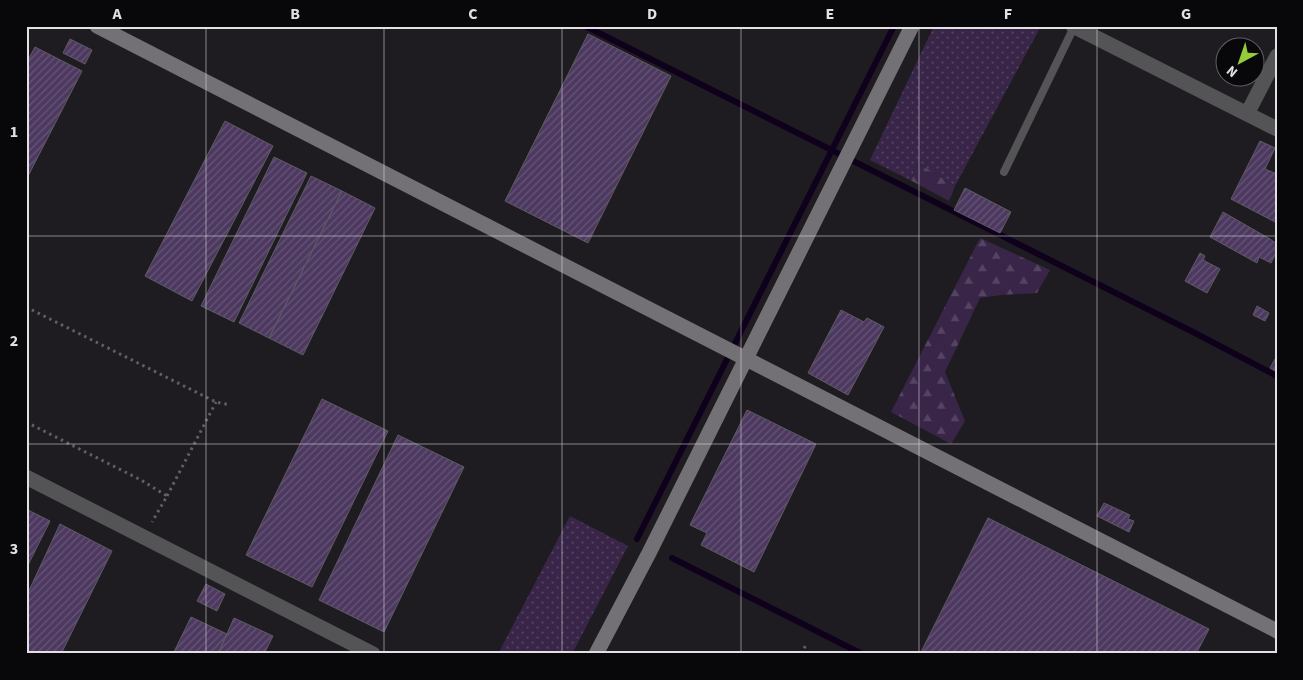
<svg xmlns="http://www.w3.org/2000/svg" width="1303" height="680" font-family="'Source Sans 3',sans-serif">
<defs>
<pattern id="grass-dots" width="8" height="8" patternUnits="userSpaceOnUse" patternTransform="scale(1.25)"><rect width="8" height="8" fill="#382548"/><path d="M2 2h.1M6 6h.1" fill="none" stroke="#544462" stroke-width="1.8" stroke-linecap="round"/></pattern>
<pattern id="forest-firs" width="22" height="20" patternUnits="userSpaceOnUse" patternTransform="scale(1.25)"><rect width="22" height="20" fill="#382548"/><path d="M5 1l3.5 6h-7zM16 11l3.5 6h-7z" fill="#544462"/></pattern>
<pattern id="building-hatch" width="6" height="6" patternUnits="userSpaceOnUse" patternTransform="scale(1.25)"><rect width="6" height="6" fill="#4d3960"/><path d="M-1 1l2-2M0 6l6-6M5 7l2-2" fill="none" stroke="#657"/></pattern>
</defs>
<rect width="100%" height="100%" fill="#1e1c21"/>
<path fill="url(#grass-dots)" d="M 934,26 L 1041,26 L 955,186 L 918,163 L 910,180 L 870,160 Z
M 570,516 L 628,546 L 572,654 L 498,654 Z"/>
<path fill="url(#forest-firs)" d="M 918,163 L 955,186 L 949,201 L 910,180 Z
M 980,238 L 1050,270 L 1037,293 L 1001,295 L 980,298 L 945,372 L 965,421 L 951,444 L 891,412 Z"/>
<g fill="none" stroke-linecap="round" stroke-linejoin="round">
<path stroke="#0f001c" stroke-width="6" d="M 585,26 L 1195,333 L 1277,376
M 637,539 L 894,26
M 672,558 L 862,654"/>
</g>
<path fill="url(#building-hatch)" stroke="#5e5b61" d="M 588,34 L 671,76 L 588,243 L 505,201 Z
M 70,39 L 92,50 L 85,64 L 63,53 Z
M 35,47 L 82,71 L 26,180 L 26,64 Z
M 225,121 L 273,146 L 192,301 L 145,276 Z
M 1260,141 L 1275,148 L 1265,169 L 1277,174 L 1277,223 L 1231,199 Z
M 274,157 L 307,173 L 234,322 L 201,306 Z
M 311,176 L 342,191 L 269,338 L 239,323 Z
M 965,188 L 1011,212 L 1000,233 L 954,210 Z
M 342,191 L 375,208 L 303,355 L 269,338 Z
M 1223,212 L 1270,239 L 1277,244 L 1277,251 L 1271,263 L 1259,257 L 1257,263 L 1210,237 Z
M 1200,253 L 1205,256 L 1203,260 L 1220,269 L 1207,293 L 1185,281 Z
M 1257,306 L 1269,313 L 1265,321 L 1253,315 Z
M 841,310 L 864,322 L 867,318 L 884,327 L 848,395 L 808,373 Z
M 1275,359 L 1277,360 L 1277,372 L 1270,368 Z
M 322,399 L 388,431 L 312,587 L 246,555 Z
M 747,410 L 816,444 L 754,572 L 701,545 L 707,533 L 690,525 Z
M 398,435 L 464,467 L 384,632 L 319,600 Z
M 1104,503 L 1130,515 L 1128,519 L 1134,521 L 1129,532 L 1097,516 Z
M 26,509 L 50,521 L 26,569 Z
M 988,518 L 1209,629 L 1196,654 L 920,654 Z
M 60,524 L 112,551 L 61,654 L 26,654 L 26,597 Z
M 206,584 L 225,594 L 217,611 L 197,601 Z
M 191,617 L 227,634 L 218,654 L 173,654 Z
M 234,618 L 273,636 L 264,654 L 218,654 Z"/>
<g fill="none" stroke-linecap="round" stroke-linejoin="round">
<path stroke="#615f63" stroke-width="3" stroke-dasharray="2.5 4" stroke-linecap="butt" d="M 26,307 L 216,402 L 230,405
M 26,422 L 141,480 L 167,496 L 152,522
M 167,496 L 216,402
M 801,654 L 807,643"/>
<path stroke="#545355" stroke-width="8" d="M 1004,172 L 1074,27"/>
<path stroke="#545355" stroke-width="15" d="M 1073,26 L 1277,129
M 1247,114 L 1277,56
M 26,477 L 373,654"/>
<path stroke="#737175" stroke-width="15" d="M 97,26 L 1277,631
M 596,654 L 649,553 L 912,26"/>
</g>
<path fill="none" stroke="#e2e0e4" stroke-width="1" stroke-opacity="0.55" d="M 206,26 L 206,654M 384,26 L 384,654M 562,26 L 562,654M 741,26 L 741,654M 919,26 L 919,654M 1097,26 L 1097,654M 26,236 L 1277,236M 26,444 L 1277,444"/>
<rect width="1303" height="680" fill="none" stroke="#080709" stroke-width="55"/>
<g transform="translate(1240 62) rotate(220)"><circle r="24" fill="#080709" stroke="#5f5e61"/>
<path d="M0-4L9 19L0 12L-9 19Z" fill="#96cc39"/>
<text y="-8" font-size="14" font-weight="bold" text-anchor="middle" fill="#e2e0e4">N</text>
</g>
<rect x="28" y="28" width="1248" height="624" fill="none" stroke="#e2e0e4" stroke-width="2"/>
<g font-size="16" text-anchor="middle" font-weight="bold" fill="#e2e0e4">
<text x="117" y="19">A</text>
<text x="295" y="19">B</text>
<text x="473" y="19">C</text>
<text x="652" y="19">D</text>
<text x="830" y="19">E</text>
<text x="1008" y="19">F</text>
<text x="1186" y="19">G</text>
<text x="14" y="137">1</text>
<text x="14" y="346">2</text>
<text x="14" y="554">3</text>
</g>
</svg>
